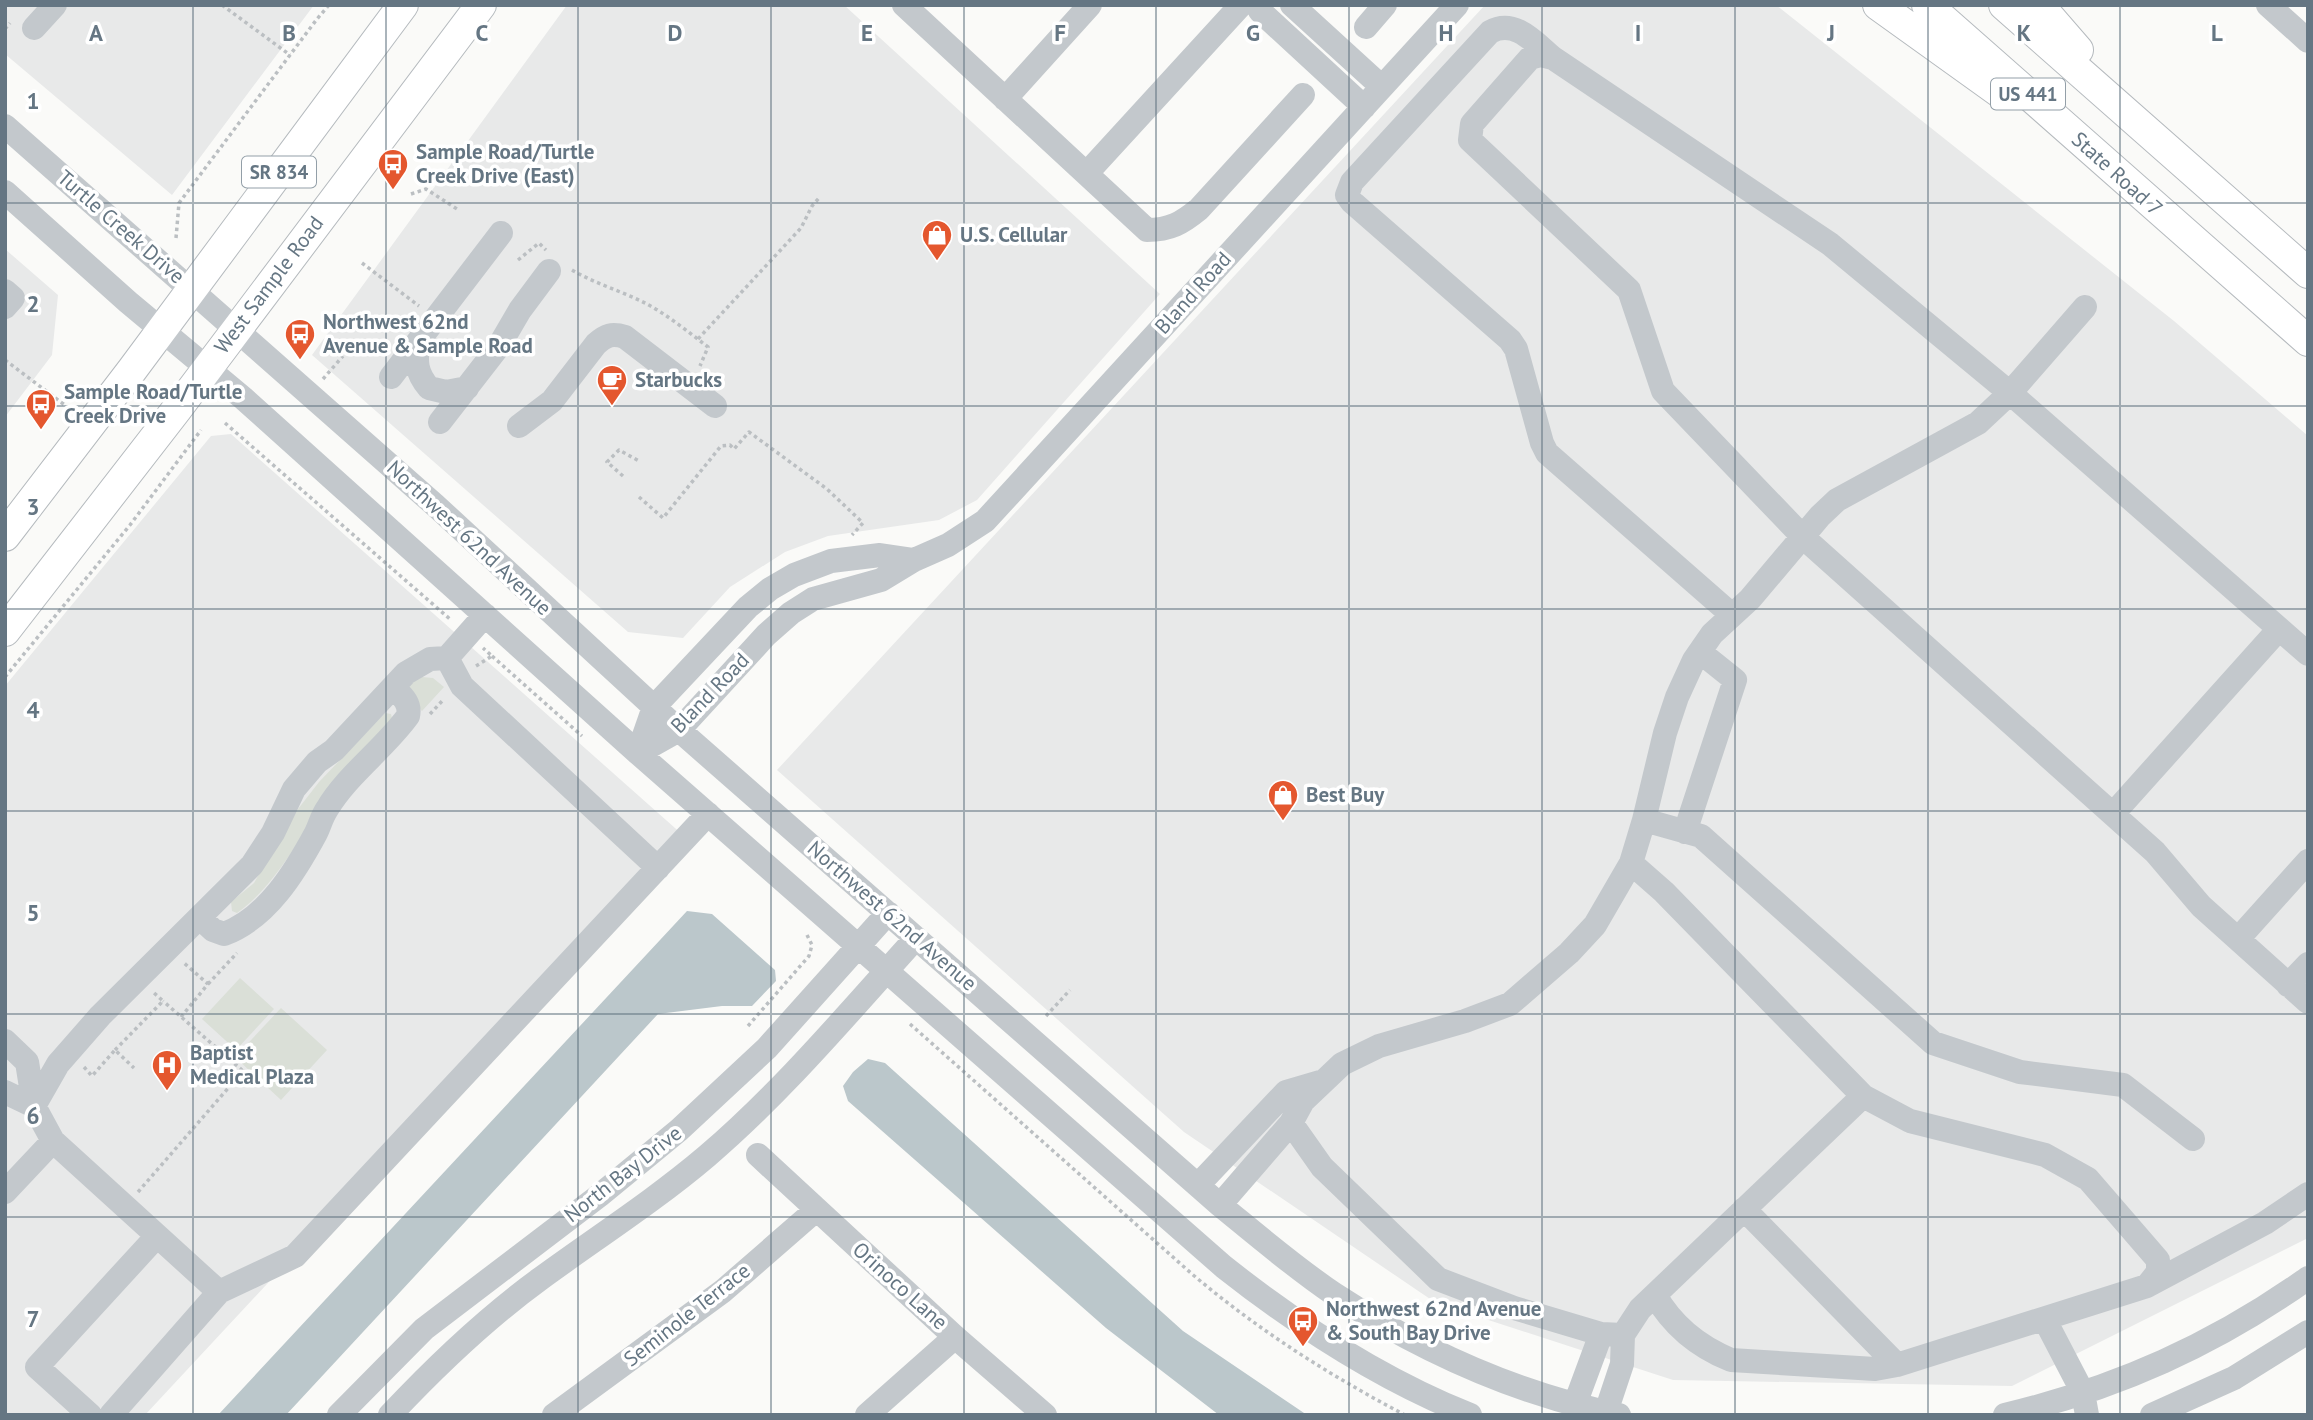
<svg xmlns="http://www.w3.org/2000/svg" width="2313" height="1420" font-family="'PT Sans',sans-serif">
<rect width="100%" height="100%" fill="#fafaf8"/>
<path fill="#e8e9e9" d="M 5,5 L 314,5 L 172,195 L 5,54 Z
M 567,5 L 844,5 L 1160,294 L 977,500 L 939,520 L 828,536 L 785,552 L 730,587 L 683,638 L 628,632 L 312,355 Z
M 1485,5 L 1776,5 L 2174,321 L 2308,436 L 2308,1238 L 2012,1386 L 1673,1380 L 1436,1303 L 1184,1132 L 777,770 Z
M 5,249 L 58,295 L 52,355 L 5,417 Z
M 231,434 L 684,836 L 145,1415 L 5,1415 L 5,686 L 211,436 Z"/>
<path fill="#dadfd7" d="M 422,677 L 433,678 L 444,687 L 422,711 L 412,701 L 408,689 L 411,683 Z
M 385,713 L 391,714 L 392,718 C 363,757 333,796 304,836 C 283,863 266,893 237,913 L 232,911 L 231,902 L 254,883 L 291,818 L 319,782 Z
M 240,978 L 274,1009 L 236,1050 L 202,1019 Z
M 281,1008 L 327,1050 L 281,1100 L 235,1057 Z"/>
<path fill="#bbc7cb" d="M 687,911 L 712,914 L 775,970 L 776,981 L 752,1006 L 722,1006 L 658,1014 L 286,1415 L 218,1415 Z
M 868,1059 L 885,1063 L 1183,1331 L 1307,1415 L 1219,1415 L 1106,1328 L 848,1101 L 843,1086 L 853,1072 Z"/>
<g fill="none" stroke-linecap="round" stroke-linejoin="round">
<g stroke="#b5babe" stroke-width="32">
<path id="major" d="M 1878,5 L 2002,94
M 1927,5 L 2308,341
M 2004,5 L 2308,273
M 2039,5 L 2078,50
M 5,536 L 132,370 L 403,5
M 5,631 L 177,409 L 481,5"/>
</g>
<path stroke="#bbbfc2" stroke-width="3.5" stroke-dasharray="3.5 3.5" stroke-linecap="butt" d="M 222,5 L 290,55
M 5,29 L 10,23
M 411,194 L 426,189 L 457,209
M 176,238 L 179,203 L 317,19 L 329,5
M 518,260 L 539,243 L 546,250
M 362,263 L 419,306
M 572,270 C 594,283 618,290 641,301 C 664,312 687,331 708,347 L 700,366
M 698,339 L 801,228 L 812,206 L 819,198
M 5,360 L 70,409
M 323,379 L 343,356
M 225,423 L 451,620
M 623,476 L 607,462 L 619,450 L 639,461
M 639,497 L 663,518 L 721,446 L 730,445 L 734,449 L 749,432 L 827,489 L 863,523 L 852,535
M 492,656 L 582,736
M 476,666 L 492,656 L 483,648
M 5,677 L 130,525 L 201,430
M 430,714 L 444,699
M 208,984 L 237,953
M 1046,1016 L 1070,990
M 181,1017 L 208,984 L 184,963
M 910,1024 L 1192,1274 C 1258,1330 1329,1375 1405,1415
M 748,1026 L 809,956 L 812,945 L 806,933
M 115,1050 L 163,1001 L 153,992
M 84,1067 L 92,1076 L 115,1050 L 134,1068
M 138,1192 L 243,1071 L 163,1001"/>
<path stroke="#c3c8cc" stroke-width="24" d="M 904,5 L 1147,230 C 1170,230 1182,223 1199,209 L 1303,95
M 1258,5 L 1260,11 L 1364,107
M 1292,5 L 1382,87
M 2268,5 L 2308,41
M 1366,27 L 1385,5
M 34,28 L 55,5
M 1553,58 C 1535,43 1515,18 1490,32 L 1352,182 L 1347,195 L 1352,202 L 1510,340 L 1516,349 L 1542,443 L 1547,453 L 1732,615
M 1005,99 L 1090,5
M 5,126 L 436,506 L 679,730 L 1220,1205 C 1258,1236 1294,1267 1334,1294 C 1420,1350 1518,1394 1619,1415
M 1087,173 L 1241,5
M 5,192 L 128,302 L 243,398 L 638,753 L 1224,1267 C 1300,1327 1380,1379 1470,1415
M 5,291 L 13,298 L 5,307
M 419,341 C 415,361 416,373 429,388 L 446,392 L 467,388
M 391,377 L 501,233
M 440,422 L 499,346 L 520,310 L 549,271
M 519,426 L 552,401 L 596,344 C 606,335 612,333 625,337 L 715,406
M 2308,654 L 2010,393 L 1830,244 L 1553,58 L 1541,55 L 1530,58 L 1472,124 L 1470,140 L 1629,290 L 1663,391 L 1804,538 L 2155,852 L 2201,906 L 2308,1002
M 447,658 L 462,686 L 658,868
M 638,753 L 679,730 L 766,635 L 791,613 L 813,599 L 881,580 L 914,560 L 948,545 L 985,521 L 1457,5
M 638,753 L 654,707 L 748,607 L 770,589 L 794,575 L 831,561 L 880,555 L 914,560
M 2113,814 L 2279,629
M 1644,820 L 1701,836 L 1933,1043 L 2020,1072 L 2123,1085 L 2193,1139
M 1685,832 L 1735,680 L 1700,652
M 200,918 L 213,930 L 224,934 C 267,918 295,872 316,833 C 320,825 322,816 327,809 C 347,775 384,749 408,716 C 411,703 402,696 393,687
M 2238,939 L 2308,861
M 2288,985 L 2308,964
M 5,1041 L 27,1062 L 34,1106 L 53,1141 L 219,1292
M 5,1092 L 34,1106
M 34,1106 L 58,1064 L 100,1016 L 252,865 L 273,833 L 294,789 L 317,762 L 334,750 L 406,673 L 430,659 L 447,658 L 485,615
M 1291,1123 L 1322,1167 L 1438,1279 L 1514,1308 L 1601,1334 L 1623,1335
M 758,1155 L 955,1337 L 1045,1415
M 1198,1185 L 1286,1092 L 1320,1082
M 5,1192 L 53,1141
M 1220,1205 L 1291,1123 L 1303,1101 L 1342,1064 L 1379,1046 L 1465,1021 L 1510,1004 L 1569,953 L 1595,925 L 1631,863 L 1644,820 L 1665,733 L 1677,697 L 1694,660 L 1712,634 L 1750,599 L 1820,516 L 1837,500 L 1978,423 L 2010,393 L 2085,307
M 1744,1209 L 1897,1365
M 2147,1286 L 2265,1223 L 2308,1194
M 1655,1295 C 1672,1325 1699,1347 1731,1360 L 1875,1369 L 1897,1365 L 2147,1286 L 2158,1272 L 2158,1260 L 2088,1179 L 2045,1155 L 1910,1121 L 1863,1096
M 2045,1320 L 2083,1393 L 2087,1415
M 90,1415 L 37,1367 L 157,1236
M 111,1415 L 219,1292 L 295,1256 L 708,814
M 339,1415 L 424,1329 L 600,1195 L 679,1130 L 767,1048 L 888,913
M 390,1415 C 436,1366 485,1319 540,1279 C 596,1238 654,1201 707,1156 C 783,1091 849,1012 916,938
M 554,1415 L 723,1291 L 816,1210
M 867,1415 L 955,1337
M 1571,1415 L 1601,1334
M 1605,1415 L 1622,1364 L 1623,1335 L 1640,1309 L 1863,1096 L 1664,892 L 1631,863
M 2005,1415 C 2117,1388 2214,1345 2308,1278
M 2152,1415 L 2234,1378 L 2308,1332"/>
<use href="#major" stroke="#fff" stroke-width="30"/>
</g>
<path fill="none" stroke="#657683" stroke-width="2" stroke-opacity="0.55" d="M 193,5 L 193,1415M 386,5 L 386,1415M 578,5 L 578,1415M 771,5 L 771,1415M 964,5 L 964,1415M 1156,5 L 1156,1415M 1349,5 L 1349,1415M 1542,5 L 1542,1415M 1735,5 L 1735,1415M 1928,5 L 1928,1415M 2120,5 L 2120,1415M 5,203 L 2308,203M 5,406 L 2308,406M 5,609 L 2308,609M 5,811 L 2308,811M 5,1014 L 2308,1014M 5,1217 L 2308,1217"/>
<defs>
<g id="bus-pin" transform="scale(1.575)"><path d="M0 17L-7.5 6A9.5 9.5 0 1 1 7.5 6Z" fill="#e4572e" stroke="#fff"/><path d="M-5-6H5V4H4V6H2V4H-2V6H-4V4H-5ZM-3.5-4V0h7V-4ZM-3.5 1.2v1.5H-2V1.2ZM2 1.2v1.5H3.5V1.2Z" fill="#fff"/></g>
<g id="shop-pin" transform="scale(1.575)"><path d="M0 17L-7.5 6A9.5 9.5 0 1 1 7.5 6Z" fill="#e4572e" stroke="#fff"/><path d="M-5-2.5h2.3a2.7 3.5 0 0 1 5.4 0H5L5.5 6h-11ZM-1.5-2.5h3a1.5 2.3 0 0 0-3 0Z" fill="#fff"/></g>
<g id="cafe-pin" transform="scale(1.575)"><path d="M0 17L-7.5 6A9.5 9.5 0 1 1 7.5 6Z" fill="#e4572e" stroke="#fff"/><path d="M-5.5-4.5H6V0H3Q3 3.5 0 3.5H-2.5Q-5.5 3.5-5.5 0ZM3-3.2v2h1.7v-2ZM-6 4.5H4V6H-6Z" fill="#fff"/></g>
<g id="hospital-pin" transform="scale(1.575)"><path d="M0 17L-7.5 6A9.5 9.5 0 1 1 7.5 6Z" fill="#e4572e" stroke="#fff"/><path d="M-5-5h3v3.5h4V-5h3V5h-3V1.5h-4V5h-3Z" fill="#fff"/></g>
</defs>
<g fill-rule="evenodd">
<use href="#bus-pin" x="393" y="164"/>
<use href="#shop-pin" x="937" y="235"/>
<use href="#bus-pin" x="300" y="334"/>
<use href="#cafe-pin" x="612" y="380"/>
<use href="#bus-pin" x="41" y="404"/>
<use href="#shop-pin" x="1283" y="795"/>
<use href="#hospital-pin" x="167" y="1065"/>
<use href="#bus-pin" x="1303" y="1321"/>
</g>
<g text-anchor="middle" stroke-width="7" stroke-linejoin="round" paint-order="stroke">
<g fill="#fff" stroke="#939fa8" stroke-width="2">
<rect x="1991" y="78.5" width="74" height="31" rx="5"/>
<rect x="242" y="156.5" width="74" height="31" rx="5"/>
</g>
<g font-size="19" font-weight="bold" fill="#657683">
<text x="2028" y="101">US 441</text>
<text x="279" y="179">SR 834</text>
</g>
<g font-size="21" font-weight="bold" fill="#657683" stroke="#fff" text-anchor="start">
<text x="416" y="159">Sample Road/Turtle<tspan x="416" dy="24">Creek Drive (East)</tspan></text>
<text x="960" y="242">U.S. Cellular</text>
<text x="323" y="329">Northwest 62nd<tspan x="323" dy="24">Avenue &amp; Sample Road</tspan></text>
<text x="635" y="387">Starbucks</text>
<text x="64" y="399">Sample Road/Turtle<tspan x="64" dy="24">Creek Drive</tspan></text>
<text x="1306" y="802">Best Buy</text>
<text x="190" y="1060">Baptist<tspan x="190" dy="24">Medical Plaza</tspan></text>
<text x="1326" y="1316">Northwest 62nd Avenue<tspan x="1326" dy="24">&amp; South Bay Drive</tspan></text>
</g>
<g font-size="21" fill="#657683" stroke="#fff">
<text transform="translate(2117 174) rotate(42)" y="7">State Road 7</text>
<text transform="translate(121 227) rotate(41)" y="7">Turtle Creek Drive</text>
<text transform="translate(269 285) rotate(-53)" y="7">West Sample Road</text>
<text transform="translate(1193 293) rotate(-48)" y="7">Bland Road</text>
<text transform="translate(469 538) rotate(43)" y="7">Northwest 62nd Avenue</text>
<text transform="translate(710 693) rotate(-46)" y="7">Bland Road</text>
<text transform="translate(892 916) rotate(41)" y="7">Northwest 62nd Avenue</text>
<text transform="translate(623 1174) rotate(-38)" y="7">North Bay Drive</text>
<text transform="translate(900 1286) rotate(42)" y="7">Orinoco Lane</text>
<text transform="translate(687 1315) rotate(-38)" y="7">Seminole Terrace</text>
</g>
</g>
<g font-size="23" text-anchor="middle" font-weight="bold" fill="#657683" stroke="#fff" stroke-width="7" stroke-linejoin="round" paint-order="stroke">
<text x="96" y="41">A</text>
<text x="289" y="41">B</text>
<text x="482" y="41">C</text>
<text x="675" y="41">D</text>
<text x="867" y="41">E</text>
<text x="1060" y="41">F</text>
<text x="1253" y="41">G</text>
<text x="1446" y="41">H</text>
<text x="1638" y="41">I</text>
<text x="1831" y="41">J</text>
<text x="2024" y="41">K</text>
<text x="2217" y="41">L</text>
<text x="33" y="109">1</text>
<text x="33" y="312">2</text>
<text x="33" y="515">3</text>
<text x="33" y="718">4</text>
<text x="33" y="921">5</text>
<text x="33" y="1124">6</text>
<text x="33" y="1327">7</text>
</g>
<rect width="2313" height="1420" fill="none" stroke="#657683" stroke-width="14"/>
</svg>
